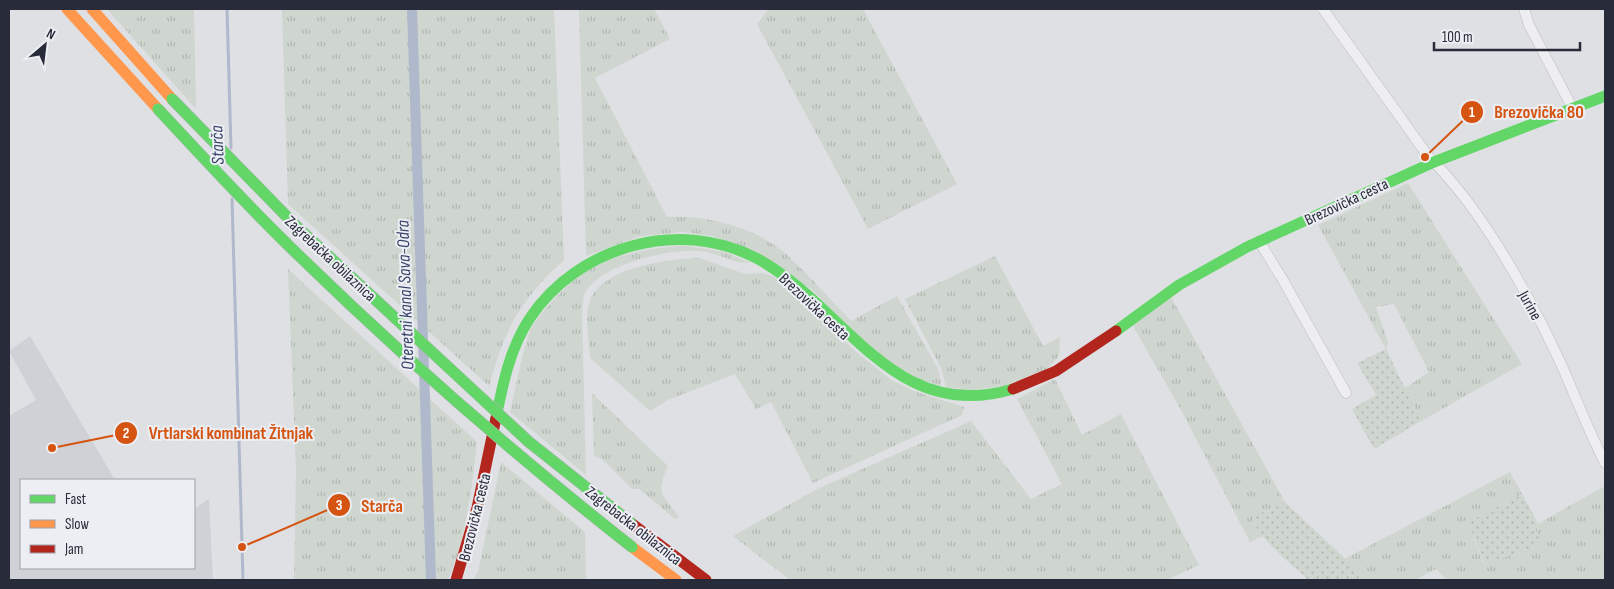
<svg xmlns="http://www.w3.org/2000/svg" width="1614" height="589" font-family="'Sofia Sans Condensed',sans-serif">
<defs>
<pattern id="grass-tufts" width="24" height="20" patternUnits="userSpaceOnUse" patternTransform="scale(1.25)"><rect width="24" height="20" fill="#ced6cf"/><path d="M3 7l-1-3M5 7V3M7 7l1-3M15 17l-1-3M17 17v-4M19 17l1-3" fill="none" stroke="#b1b8b2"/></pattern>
<pattern id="park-dots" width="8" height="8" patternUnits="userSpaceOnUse" patternTransform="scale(1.25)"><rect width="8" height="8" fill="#ced6cf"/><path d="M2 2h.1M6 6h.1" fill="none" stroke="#b1b8b2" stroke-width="1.8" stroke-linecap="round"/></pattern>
</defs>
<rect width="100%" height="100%" fill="#dfe0e3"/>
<path fill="#d0d1d7" d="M 30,336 L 115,480 L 21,480 L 21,568 L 194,568 L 194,509 L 209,499 L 213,580 L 9,580 L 9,416 L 36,400 L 9,351 Z"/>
<path fill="url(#grass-tufts)" d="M 107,9 L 194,9 L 196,109 Z
M 282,9 L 554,9 L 564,260 C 520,300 505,329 489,386 L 288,204 Z
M 579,9 L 654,9 L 670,39 L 595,78 L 667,217 C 707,215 756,227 786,254 C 809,275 830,299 851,321 L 897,296 L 938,369 L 942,386 L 921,380 L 880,357 L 811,289 L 713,236 L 683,232 L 641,236 L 586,256 Z
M 766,9 L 863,9 L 957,184 L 868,229 L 757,24 L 767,11 Z
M 1408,183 L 1522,364 L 1421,421 L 1405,388 L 1429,372 L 1394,304 L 1376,307 L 1388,342 L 1386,349 L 1318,225 Z
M 686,246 L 725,252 L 750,263 C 735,264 716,252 699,251 C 668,249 605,263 586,291 C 583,296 583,303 582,309 L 586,475 L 510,412 C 516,387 520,361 528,337 C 531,325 541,314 549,305 C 588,260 628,249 686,246 Z
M 995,256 L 1043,346 L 1060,337 L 1059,356 L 1047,369 L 1003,386 L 972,390 L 946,387 L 941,368 L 905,299 Z
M 699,258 L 745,274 L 762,273 L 772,276 L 798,295 L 855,351 L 890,379 L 911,390 L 964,407 L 962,415 L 813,483 L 771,402 L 756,409 L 735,374 L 668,400 L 650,411 L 590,358 C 589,340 583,312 592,296 C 610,266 668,259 699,258 Z
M 288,269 L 477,442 C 472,488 466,538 448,580 L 294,580 L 296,471 Z
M 1171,297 L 1285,502 L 1259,514 L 1253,523 L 1263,536 L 1250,542 L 1180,408 L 1133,326 Z
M 1055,379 L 1082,435 L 1121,414 L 1199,565 L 1167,580 L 790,580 L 733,536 L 815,490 L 971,421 L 1031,499 L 1062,484 L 1017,399 Z
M 592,393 L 668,466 C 655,495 662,493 679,517 L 675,519 L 639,489 L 632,489 L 602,459 L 594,456 Z
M 501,462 L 585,532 L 586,580 L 473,580 L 478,572 Z
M 1510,472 L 1522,494 L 1468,522 L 1484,564 L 1542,545 L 1534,526 L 1605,486 L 1605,580 L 1447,580 L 1436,569 L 1415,580 L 1368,580 L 1344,559 Z"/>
<path fill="url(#park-dots)" d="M 1386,349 L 1421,421 L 1374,449 L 1352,409 L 1376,395 L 1357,363 Z
M 1522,494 L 1538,523 L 1534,527 L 1542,545 L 1485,564 L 1468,522 Z
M 1285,502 L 1368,580 L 1308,580 C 1297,569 1253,533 1253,519 L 1259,514 Z"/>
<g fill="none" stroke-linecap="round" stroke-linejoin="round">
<path stroke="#b0b8cc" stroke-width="3" d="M 227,9 L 231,148
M 232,199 L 243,580"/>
<path stroke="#b0b8cc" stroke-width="10" d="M 412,9 L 431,580"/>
<g stroke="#bcbdc0" stroke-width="11">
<path id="street" d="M 1323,9 L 1428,156 C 1483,210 1529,295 1562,366 C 1576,398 1589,432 1605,463
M 1524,9 L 1529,25 L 1573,109
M 1259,241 L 1283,280 L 1346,393"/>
</g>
<use href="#street" stroke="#eeeef0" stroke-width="10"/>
<path stroke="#63d668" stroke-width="11" d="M 1116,331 L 1179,285 L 1247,247 L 1434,162 L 1605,96
M 496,418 C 503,383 510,348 530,318 C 578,246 680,217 758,259 C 846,307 893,425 1013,389"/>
<path stroke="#ff974d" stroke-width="11" d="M 67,9 L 158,109
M 92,9 L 172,99
M 632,547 L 676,580"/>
<path stroke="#b3261e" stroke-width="11" d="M 1013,389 L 1056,371 L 1116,331
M 631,523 L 706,580
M 456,580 L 477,508 L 496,418"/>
<g stroke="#b1b3b8" stroke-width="12" stroke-linecap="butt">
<path id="fast-bridge" d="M 172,99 L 296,226 L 529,442 L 631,523
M 158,109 C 200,154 242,200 286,243 C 396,351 511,452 632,547"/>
</g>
<use href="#fast-bridge" stroke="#63d668" stroke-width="11"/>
</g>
<g text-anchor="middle" stroke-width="4" stroke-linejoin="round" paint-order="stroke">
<g font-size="16" fill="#282b3a" stroke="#eceef3">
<text transform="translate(1346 201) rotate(-25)" y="6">Brezovička cesta</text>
<text transform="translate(331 258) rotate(43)" y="6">Zagrebačka obilaznica</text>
<text transform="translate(1531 305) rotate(61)" y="6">Jurine</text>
<text transform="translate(815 306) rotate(43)" y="6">Brezovička cesta</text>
<text transform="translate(474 517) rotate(-76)" y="6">Brezovička cesta</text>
<text transform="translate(634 525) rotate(38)" y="6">Zagrebačka obilaznica</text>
</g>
<g font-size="18" font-style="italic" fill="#374469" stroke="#eceef3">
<text transform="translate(217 145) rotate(-92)" y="6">Starča</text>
<text transform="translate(405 295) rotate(-92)" y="6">Oteretni kanal Sava-Odra</text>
</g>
</g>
<path fill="none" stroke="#d55411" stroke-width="2" d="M1425 157L1472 112M52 448L126 433M242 547L339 505"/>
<g fill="#d55411" stroke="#eceef3" stroke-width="2">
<circle cx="1425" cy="157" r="5"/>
<circle cx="52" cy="448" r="5"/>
<circle cx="242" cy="547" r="5"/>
<circle cx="1472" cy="112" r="12"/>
<circle cx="126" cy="433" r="12"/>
<circle cx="339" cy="505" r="12"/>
</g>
<g font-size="15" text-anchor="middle" font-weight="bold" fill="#fff">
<text x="1472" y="117">1</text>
<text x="126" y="438">2</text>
<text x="339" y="510">3</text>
</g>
<g font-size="18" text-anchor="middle" font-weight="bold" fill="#d55411" stroke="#eceef3" stroke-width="4" stroke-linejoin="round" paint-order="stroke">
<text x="1539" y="118">Brezovička 80</text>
<text x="231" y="439">Vrtlarski kombinat Žitnjak</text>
<text x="382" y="512">Starča</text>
</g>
<rect width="1614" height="589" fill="none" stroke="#282b3a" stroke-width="20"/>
<rect x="20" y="479" width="175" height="90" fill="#eceef3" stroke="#9ea0a9"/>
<rect x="30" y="495" width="25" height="8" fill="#63d668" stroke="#9ea0a9"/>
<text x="65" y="504" font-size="15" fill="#282b3a">Fast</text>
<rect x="30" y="520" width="25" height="8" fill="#ff974d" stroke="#9ea0a9"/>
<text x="65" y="529" font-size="15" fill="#282b3a">Slow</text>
<rect x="30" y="545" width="25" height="8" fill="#b3261e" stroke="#9ea0a9"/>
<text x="65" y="554" font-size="15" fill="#282b3a">Jam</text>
<g transform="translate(45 45) rotate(28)" stroke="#eceef3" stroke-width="4" paint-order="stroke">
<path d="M0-4L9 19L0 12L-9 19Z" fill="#282b3a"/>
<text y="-8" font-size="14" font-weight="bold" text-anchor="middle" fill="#282b3a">N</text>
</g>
<path d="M1434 42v8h146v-8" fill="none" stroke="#282b3a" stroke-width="2.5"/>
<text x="1442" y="42" font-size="15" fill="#282b3a" stroke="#eceef3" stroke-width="4" paint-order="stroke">100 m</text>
</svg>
